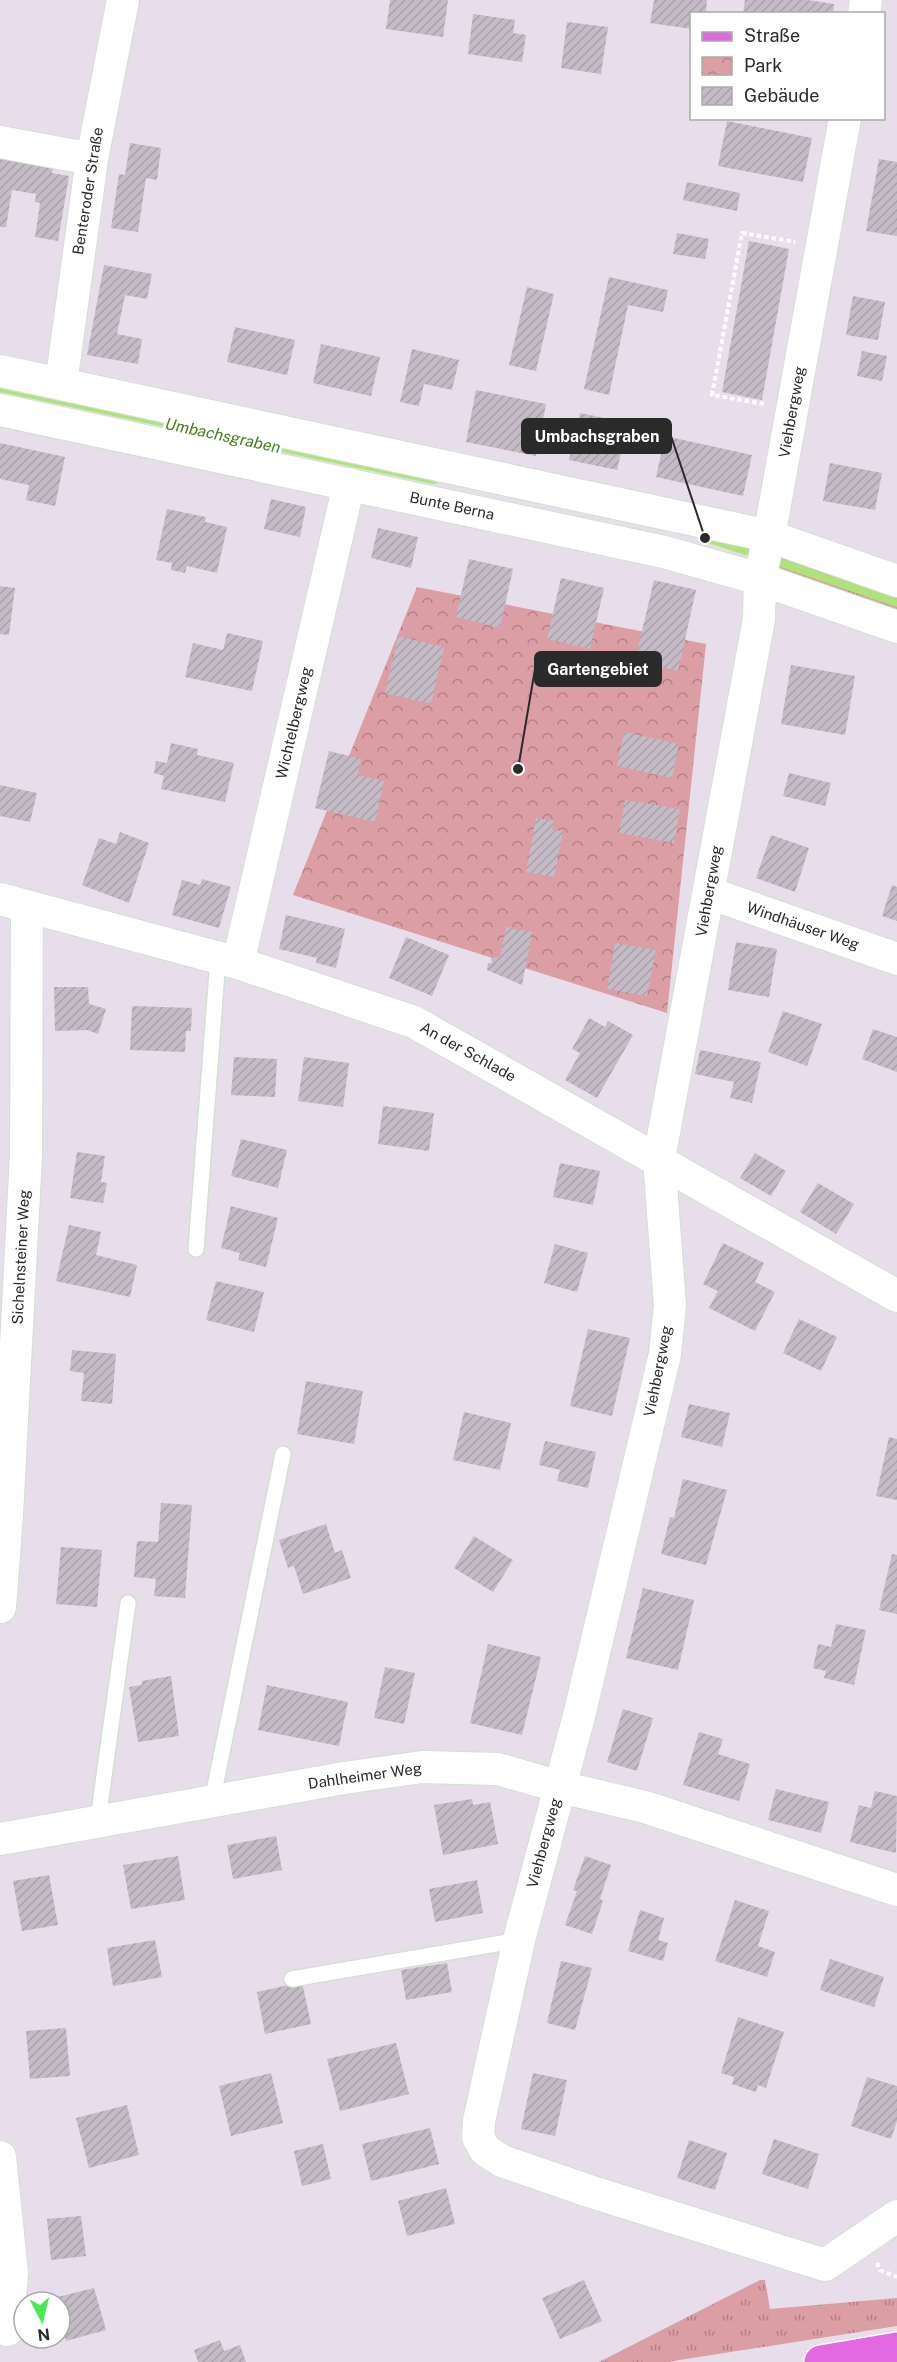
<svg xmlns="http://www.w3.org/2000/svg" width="897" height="2362" font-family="'Public Sans',sans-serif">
<defs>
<pattern id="grass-tufts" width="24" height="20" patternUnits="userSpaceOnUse" patternTransform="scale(1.5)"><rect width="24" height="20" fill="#dc9ea5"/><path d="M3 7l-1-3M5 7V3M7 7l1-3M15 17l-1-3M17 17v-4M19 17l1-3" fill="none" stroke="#b38187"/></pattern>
<pattern id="park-crowns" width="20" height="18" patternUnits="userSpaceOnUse" patternTransform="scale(1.5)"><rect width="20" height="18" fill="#dc9ea5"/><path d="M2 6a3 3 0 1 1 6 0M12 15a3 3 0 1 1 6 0" fill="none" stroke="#b38187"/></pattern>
<pattern id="building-hatch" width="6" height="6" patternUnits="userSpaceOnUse" patternTransform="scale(1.5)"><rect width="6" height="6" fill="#c5bbc6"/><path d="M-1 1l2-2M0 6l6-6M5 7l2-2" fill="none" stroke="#a9a1aa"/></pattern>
</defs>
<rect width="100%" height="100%" fill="#e8ddea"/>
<path fill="url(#grass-tufts)" d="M 780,551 L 897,587 L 897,616 L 774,571 Z
M 760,2280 L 765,2280 L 770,2309 L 897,2298 L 897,2326 L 667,2362 L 599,2362 Z"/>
<path fill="url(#park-crowns)" d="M 417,587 L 706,644 L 667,1013 L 293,895 Z"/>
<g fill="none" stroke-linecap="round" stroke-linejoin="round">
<path stroke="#aee379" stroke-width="8" d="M 0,388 L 434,480
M 702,537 L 758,555
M 770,559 L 897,603"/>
</g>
<path fill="url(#building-hatch)" d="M 390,0 L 448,0 L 443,37 L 386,29 Z
M 654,0 L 707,0 L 706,14 L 692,14 L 692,29 L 650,23 Z
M 745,0 L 807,0 L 834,4 L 833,14 L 743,14 Z
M 473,14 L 515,20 L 513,33 L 526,35 L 522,62 L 468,54 Z
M 567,22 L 608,27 L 601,74 L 561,68 Z
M 727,121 L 812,138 L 803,182 L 718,166 Z
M 130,143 L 161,148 L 157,180 L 146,178 L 138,232 L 111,228 L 119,174 L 125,175 Z
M 0,158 L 53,166 L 52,173 L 69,176 L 58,241 L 35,237 L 40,203 L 35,202 L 36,194 L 12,190 L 6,227 L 0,227 Z
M 879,159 L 897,162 L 897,236 L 866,231 Z
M 687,182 L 740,193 L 737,211 L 683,200 Z
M 677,233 L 709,239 L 705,259 L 673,254 Z
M 749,241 L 789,249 L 762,400 L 722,392 Z
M 104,265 L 152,274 L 147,299 L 125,295 L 117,334 L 142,339 L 138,364 L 87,355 Z
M 609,277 L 668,290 L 663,312 L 628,305 L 609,395 L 584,389 Z
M 527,287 L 554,294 L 536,371 L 509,365 Z
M 853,296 L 885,302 L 878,340 L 846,335 Z
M 235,327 L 295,340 L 287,375 L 227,362 Z
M 321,344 L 380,357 L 371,396 L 313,383 Z
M 412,349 L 459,360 L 452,390 L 424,384 L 419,406 L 400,402 Z
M 862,351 L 887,356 L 882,381 L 857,376 Z
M 476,390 L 546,404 L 536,456 L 466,442 Z
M 580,413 L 628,423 L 617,470 L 569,460 Z
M 665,436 L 752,455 L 743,496 L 656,477 Z
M 0,443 L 65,457 L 55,506 L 26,500 L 29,485 L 0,479 Z
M 830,463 L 882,473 L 875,510 L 823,501 Z
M 271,499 L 306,507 L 300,537 L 264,529 Z
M 167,509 L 206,517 L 205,522 L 227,527 L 217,573 L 187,566 L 185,573 L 171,570 L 172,563 L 156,560 Z
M 378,528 L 418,537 L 411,568 L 371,558 Z
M 469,559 L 513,569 L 500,628 L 456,617 Z
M 561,578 L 604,588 L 590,649 L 547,639 Z
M 654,580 L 696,590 L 678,671 L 635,661 Z
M 0,586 L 15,588 L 9,635 L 0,634 Z
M 227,633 L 263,641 L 252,691 L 185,677 L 193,643 L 223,650 Z
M 398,636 L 444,647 L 431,704 L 385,693 Z
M 791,665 L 855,676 L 845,735 L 781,724 Z
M 624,732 L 679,744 L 672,778 L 617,766 Z
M 171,743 L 198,749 L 197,755 L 234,763 L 225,802 L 161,789 L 164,776 L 154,773 L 156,761 L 167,763 Z
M 329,751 L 361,759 L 358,775 L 384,781 L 375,822 L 315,808 Z
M 789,773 L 831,783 L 825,806 L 783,796 Z
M 0,785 L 37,793 L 30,822 L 0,816 Z
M 625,800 L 680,809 L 674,843 L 619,833 Z
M 536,818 L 554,821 L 552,830 L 563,831 L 554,877 L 526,872 Z
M 120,832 L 149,843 L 129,903 L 82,885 L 99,838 L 116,844 Z
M 771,835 L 809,848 L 795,892 L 756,878 Z
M 202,879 L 231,887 L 219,928 L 172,915 L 182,880 L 200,885 Z
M 892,885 L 897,887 L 897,921 L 882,916 Z
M 286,915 L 345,929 L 336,968 L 316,963 L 317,958 L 279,949 Z
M 506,927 L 532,932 L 522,985 L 487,970 L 488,963 L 492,963 L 491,957 L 500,957 Z
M 406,937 L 449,955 L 432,996 L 389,978 Z
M 736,942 L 777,949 L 769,997 L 728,990 Z
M 615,943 L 656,950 L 647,996 L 607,989 Z
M 54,987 L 88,987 L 89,1004 L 106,1009 L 98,1034 L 87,1030 L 55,1031 Z
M 132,1006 L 192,1008 L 191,1031 L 186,1031 L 185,1052 L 130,1050 Z
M 783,1011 L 822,1024 L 807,1066 L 768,1052 Z
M 589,1018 L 605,1027 L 608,1021 L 633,1035 L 597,1098 L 565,1080 L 580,1053 L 572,1049 Z
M 873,1029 L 897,1037 L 897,1072 L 862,1059 Z
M 700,1050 L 761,1062 L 752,1103 L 730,1098 L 734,1082 L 695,1074 Z
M 234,1057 L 277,1059 L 275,1097 L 231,1095 Z
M 304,1057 L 349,1063 L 343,1107 L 298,1101 Z
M 383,1106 L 434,1113 L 429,1151 L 378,1144 Z
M 241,1139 L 287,1150 L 278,1188 L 231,1176 Z
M 77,1152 L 105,1156 L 101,1182 L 107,1183 L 103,1203 L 70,1198 Z
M 755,1153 L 786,1171 L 771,1196 L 740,1178 Z
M 560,1163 L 600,1171 L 593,1205 L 553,1197 Z
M 818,1183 L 854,1204 L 836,1234 L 800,1212 Z
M 231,1206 L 278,1218 L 266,1267 L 238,1260 L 240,1253 L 221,1248 Z
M 69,1225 L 101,1232 L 96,1255 L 137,1265 L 130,1297 L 56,1281 Z
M 723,1243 L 764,1263 L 755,1282 L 775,1292 L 755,1331 L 709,1308 L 718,1291 L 703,1284 Z
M 555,1244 L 588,1253 L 577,1292 L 544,1283 Z
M 216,1281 L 264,1292 L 254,1332 L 206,1320 Z
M 799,1319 L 837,1337 L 821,1371 L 783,1353 Z
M 588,1329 L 630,1338 L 612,1416 L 570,1406 Z
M 72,1350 L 116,1354 L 112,1404 L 81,1401 L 84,1373 L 70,1371 Z
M 306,1381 L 363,1391 L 354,1444 L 297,1434 Z
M 689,1404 L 730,1413 L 722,1447 L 681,1437 Z
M 464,1412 L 511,1423 L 500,1470 L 453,1460 Z
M 889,1437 L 897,1439 L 897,1500 L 876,1496 Z
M 545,1441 L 596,1452 L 588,1488 L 557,1481 L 560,1470 L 539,1465 Z
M 683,1479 L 727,1490 L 706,1565 L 661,1554 L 670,1517 L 674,1518 Z
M 161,1503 L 192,1505 L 185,1598 L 154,1596 L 156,1579 L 134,1577 L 137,1541 L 158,1542 Z
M 326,1524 L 335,1553 L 342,1550 L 351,1578 L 303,1594 L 294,1566 L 288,1568 L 279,1540 Z
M 474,1536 L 513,1560 L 493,1592 L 454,1568 Z
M 61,1547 L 102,1550 L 97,1607 L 56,1604 Z
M 892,1554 L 897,1555 L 897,1614 L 879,1610 Z
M 643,1588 L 694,1600 L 678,1670 L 626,1658 Z
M 836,1624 L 866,1630 L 854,1685 L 824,1678 L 826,1671 L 813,1668 L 818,1644 L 831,1647 Z
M 488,1644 L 541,1657 L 522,1735 L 470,1723 Z
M 385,1667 L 415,1673 L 404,1724 L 374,1718 Z
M 171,1676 L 179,1736 L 138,1742 L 129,1687 L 142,1685 L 142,1681 Z
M 267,1685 L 348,1702 L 339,1746 L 258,1730 Z
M 623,1709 L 653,1718 L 637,1771 L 607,1762 Z
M 699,1732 L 723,1739 L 718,1754 L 750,1764 L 739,1801 L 683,1785 Z
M 776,1789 L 829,1802 L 821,1833 L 768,1820 Z
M 875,1791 L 897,1796 L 896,1853 L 850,1842 L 859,1805 L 871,1808 Z
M 472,1799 L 473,1805 L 490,1802 L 498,1844 L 443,1855 L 434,1805 Z
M 276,1836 L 282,1870 L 233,1879 L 227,1845 Z
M 178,1856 L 185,1900 L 131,1909 L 123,1865 Z
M 585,1856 L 611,1865 L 600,1899 L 603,1901 L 592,1934 L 565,1925 L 577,1891 L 573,1890 Z
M 49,1875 L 58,1925 L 22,1931 L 13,1881 Z
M 477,1880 L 483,1913 L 435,1922 L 429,1889 Z
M 735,1900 L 769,1911 L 758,1946 L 775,1952 L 767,1977 L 715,1961 Z
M 640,1910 L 664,1918 L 658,1940 L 668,1943 L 663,1961 L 628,1951 Z
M 155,1940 L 162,1977 L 113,1986 L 107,1948 Z
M 830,1959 L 884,1977 L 874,2007 L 820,1990 Z
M 561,1961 L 592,1968 L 575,2030 L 547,2023 Z
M 447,1963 L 452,1992 L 406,2000 L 401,1970 Z
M 302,1982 L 311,2024 L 265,2034 L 257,1992 Z
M 738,2017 L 784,2032 L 766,2088 L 758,2085 L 756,2092 L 732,2084 L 734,2077 L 721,2073 Z
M 66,2028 L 70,2076 L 30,2079 L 26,2031 Z
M 396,2043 L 409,2094 L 340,2111 L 327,2059 Z
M 271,2073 L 283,2123 L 231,2136 L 219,2086 Z
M 533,2073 L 567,2080 L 555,2136 L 521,2129 Z
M 867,2077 L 897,2086 L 897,2121 L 891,2139 L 851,2126 Z
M 127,2105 L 139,2155 L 89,2168 L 76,2118 Z
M 430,2128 L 439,2164 L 371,2181 L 362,2144 Z
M 774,2139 L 819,2154 L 808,2189 L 762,2174 Z
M 689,2140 L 727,2153 L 715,2190 L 677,2178 Z
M 323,2144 L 331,2179 L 302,2186 L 294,2151 Z
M 446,2188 L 455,2224 L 407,2236 L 398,2201 Z
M 81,2216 L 86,2256 L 51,2260 L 47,2219 Z
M 584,2280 L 602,2321 L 560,2339 L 542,2298 Z
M 94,2288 L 106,2330 L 66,2341 L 60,2319 L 60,2302 L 55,2302 L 54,2298 Z
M 220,2340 L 224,2351 L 240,2345 L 246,2362 L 198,2362 L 194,2350 Z"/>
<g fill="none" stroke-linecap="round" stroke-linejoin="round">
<g stroke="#d2e1d3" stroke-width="18">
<path id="service" d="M 196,1249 L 218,959
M 212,1801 L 283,1454
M 100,1821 L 100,1805 L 128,1603
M 292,1979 L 519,1940"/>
</g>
<g stroke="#d2e1d3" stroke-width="34">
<path id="minor" d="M 864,14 L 866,0
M 845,118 L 771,526 L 760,579 L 759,619 L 659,1159 L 670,1305 L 665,1354 L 579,1716 L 519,1940 L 479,2121 L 478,2137 L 485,2150 L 502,2161 L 592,2192 L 825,2265 L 897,2216
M 0,142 L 92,159
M 0,371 L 769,536 L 897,581
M 61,384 L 92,159 L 123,0
M 0,410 L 664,552 L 760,579 L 897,627
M 709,893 L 897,959
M 0,899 L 238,963 L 414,1022 L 897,1296
M 238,963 L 349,484
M 0,1607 L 7,1515 L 26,1155 L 27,907
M 0,1839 L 344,1778 L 422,1767 L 498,1769 L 560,1787 L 645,1807 L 897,1890
M 0,2157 L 12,2273 L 7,2330"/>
</g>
<g stroke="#fff" stroke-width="36">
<path id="primary" d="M 821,2362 L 897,2349"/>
</g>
<path stroke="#fff" stroke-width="4" stroke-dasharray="4.5 3" stroke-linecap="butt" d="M 764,404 L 712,395 L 742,233 L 795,242
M 877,2263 L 880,2270 L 897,2277"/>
<use href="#service" stroke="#fff" stroke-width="15"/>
<use href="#minor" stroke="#fff" stroke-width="32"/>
<use href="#primary" stroke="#e369e3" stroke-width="33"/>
</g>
<g text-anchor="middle" stroke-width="6" stroke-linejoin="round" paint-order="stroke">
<g font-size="15" fill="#2a2a2a" stroke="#fff">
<text transform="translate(88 191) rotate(-81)" y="5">Benteroder Straße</text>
<text transform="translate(792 412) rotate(-80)" y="5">Viehbergweg</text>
<text transform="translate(452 506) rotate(12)" y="5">Bunte Berna</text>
<text transform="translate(294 723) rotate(-77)" y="5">Wichtelbergweg</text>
<text transform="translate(709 891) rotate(-80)" y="5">Viehbergweg</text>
<text transform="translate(803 926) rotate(19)" y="5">Windhäuser Weg</text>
<text transform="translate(468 1052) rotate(29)" y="5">An der Schlade</text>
<text transform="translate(21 1257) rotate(-87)" y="5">Sichelnsteiner Weg</text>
<text transform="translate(658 1371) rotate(-79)" y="5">Viehbergweg</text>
<text transform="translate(365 1776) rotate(-8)" y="5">Dahlheimer Weg</text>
<text transform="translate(544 1843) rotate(-75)" y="5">Viehbergweg</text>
</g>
<g font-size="16" font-style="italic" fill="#448119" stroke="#fff">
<text transform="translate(223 435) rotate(12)" y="6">Umbachsgraben</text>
</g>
</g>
<path fill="none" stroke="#2a2a2a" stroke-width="2" d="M705 538L671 436M518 769L535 669"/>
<g fill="#2a2a2a" stroke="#fff" stroke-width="2">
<circle cx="705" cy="538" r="6"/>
<circle cx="518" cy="769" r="6"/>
</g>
<g fill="#2a2a2a" stroke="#2a2a2a" stroke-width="2">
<rect x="522" y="419" width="149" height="34" rx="6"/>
<rect x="535" y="652" width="126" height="34" rx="6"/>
</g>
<g font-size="16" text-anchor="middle" font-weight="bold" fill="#fff">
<text x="597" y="442">Umbachsgraben</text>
<text x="598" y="675">Gartengebiet</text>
</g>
<rect x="690" y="12" width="195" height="108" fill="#ffffff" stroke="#aaaaaa" stroke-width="1.5"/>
<rect x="702" y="32" width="30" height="9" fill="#e369e3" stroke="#aaaaaa" stroke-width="1.5"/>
<text x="744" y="42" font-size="18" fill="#2a2a2a">Straße</text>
<rect x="702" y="57" width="30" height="18" fill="url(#park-crowns)" stroke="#aaaaaa" stroke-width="1.5"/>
<text x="744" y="72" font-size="18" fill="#2a2a2a">Park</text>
<rect x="702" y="87" width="30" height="18" fill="url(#building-hatch)" stroke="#aaaaaa" stroke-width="1.5"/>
<text x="744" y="102" font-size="18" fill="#2a2a2a">Gebäude</text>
<g transform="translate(42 2320) rotate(173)"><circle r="28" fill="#ffffff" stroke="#aaaaaa" stroke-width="1.5"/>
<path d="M0-4.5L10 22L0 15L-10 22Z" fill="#4be953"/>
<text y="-9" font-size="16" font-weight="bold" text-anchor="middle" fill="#2a2a2a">N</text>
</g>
</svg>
